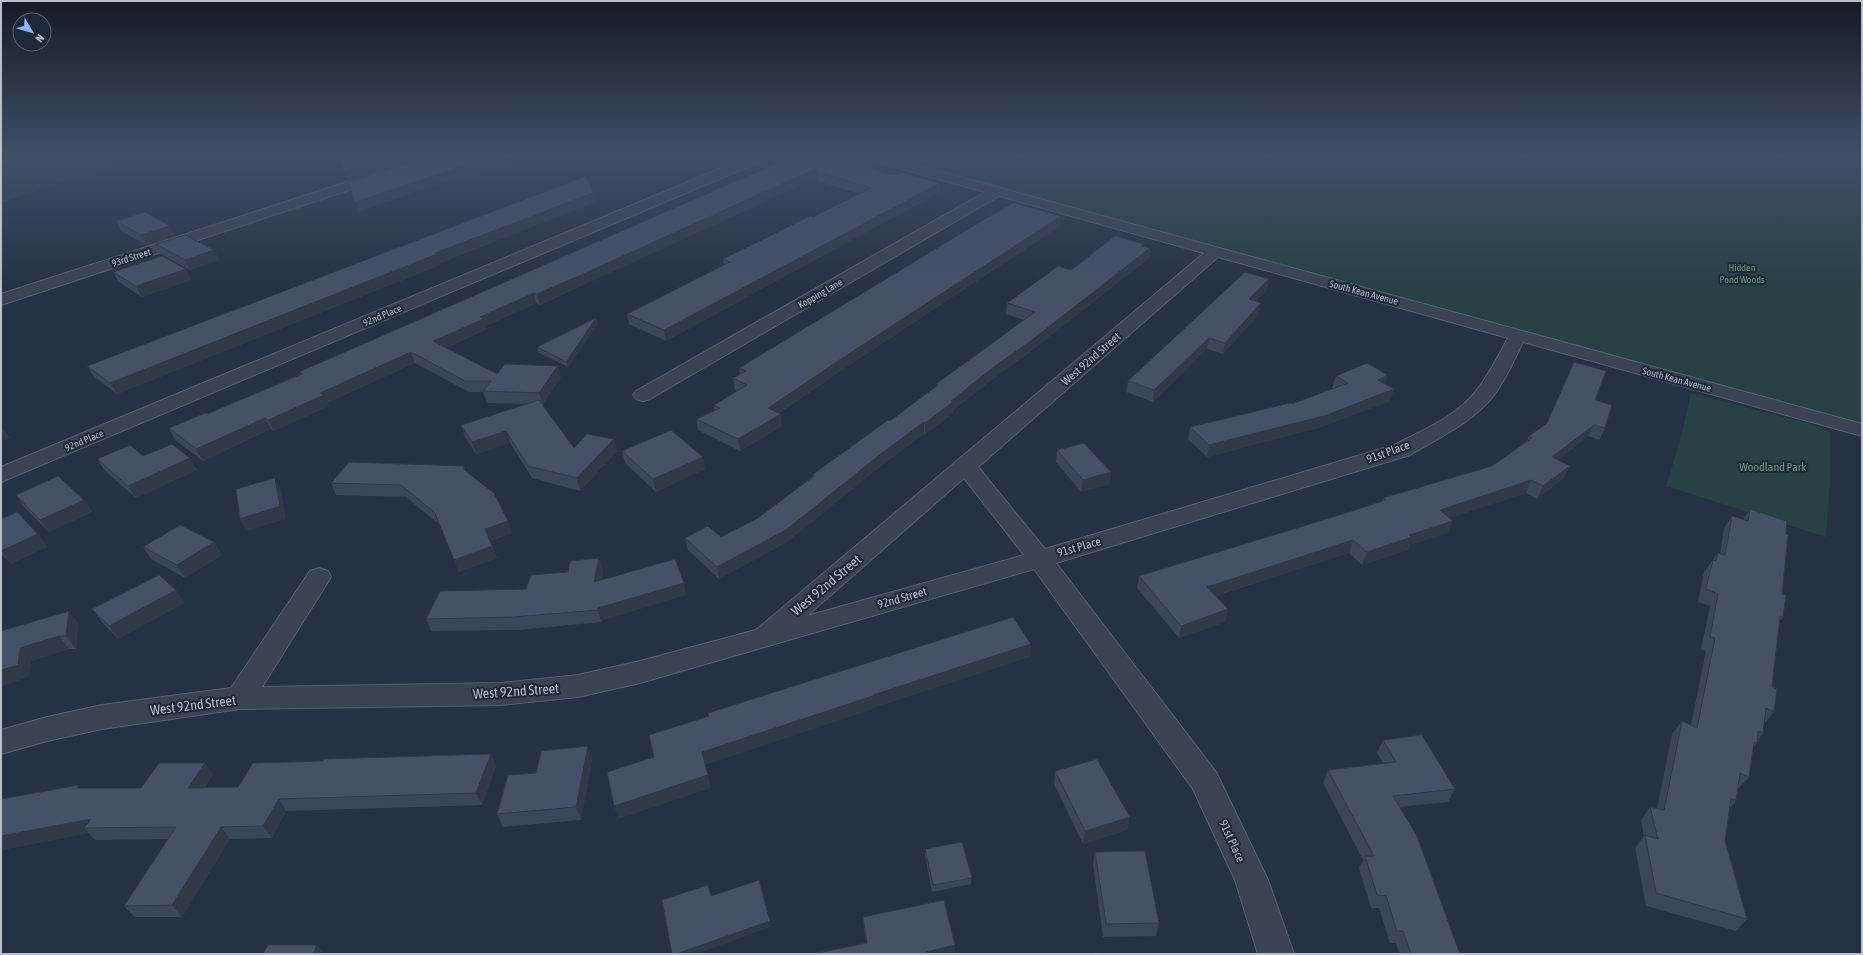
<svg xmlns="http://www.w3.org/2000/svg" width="1863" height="955" font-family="'Asap Condensed',sans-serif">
<rect width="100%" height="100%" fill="#253144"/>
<path fill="#274145" d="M 1,155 L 118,155 L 110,166 L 1,203 Z
M 866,155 L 1862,155 L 1862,429 Z
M 1691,393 L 1815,425 L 1830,432 L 1830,481 L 1826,537 L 1666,486 L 1681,437 Z"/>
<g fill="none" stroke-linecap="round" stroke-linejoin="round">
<g stroke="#586171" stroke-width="2">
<path id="minor" d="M 753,155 L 771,155 L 769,158 L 1,482 L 1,467 Z
M 859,155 L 880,155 L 1862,424 L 1862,436 L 1523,342 C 1513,362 1504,384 1489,401 C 1467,425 1437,439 1410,455 L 1056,563 L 1216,772 L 1268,880 L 1294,954 L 1258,954 L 1235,880 L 1193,789 L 1034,569 L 640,683 L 578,697 L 501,705 L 240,709 L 102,729 L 47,741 L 1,754 L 1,730 L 47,717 L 102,705 L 231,688 L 310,571 L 319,568 L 328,571 L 331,577 L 262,687 L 501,683 L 578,675 L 640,661 L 756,630 L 1204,253 L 999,196 L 650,399 L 643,401 L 636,399 L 633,395 L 636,391 L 985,192 L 861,158 ZM 1218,257 L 1508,338 C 1498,356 1489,375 1476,391 C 1456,417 1423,430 1394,445 L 1045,549 L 978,467 ZM 964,478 L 1024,555 L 807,616 Z
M 378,172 L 383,173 L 385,176 L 383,179 L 1,305 L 1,294 Z"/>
</g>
<use href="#minor" fill="#3a4354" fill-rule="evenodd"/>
</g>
<path fill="#3a4659" d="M 693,155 L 712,155 L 704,158 Z
M 796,155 L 893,175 L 940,183 L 940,192 L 666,341 L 629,324 L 627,314 L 724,265 L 723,259 L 813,217 L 860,194 L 818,181 L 818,177 L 583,285 L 540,305 L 536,303 L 486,326 L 487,329 L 446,348 L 497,374 L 561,377 L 542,405 L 574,448 L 614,439 L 617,451 L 580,491 L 532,478 L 510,443 L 476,454 L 465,437 L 461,425 L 526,404 L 487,403 L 483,392 L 469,392 L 415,363 L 327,403 L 329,406 L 274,431 L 271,429 L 203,461 L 175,440 L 169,428 L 207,414 L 300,374 L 299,372 Z
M 593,193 L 595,202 L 440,263 L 440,265 L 117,394 L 94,377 L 87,366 Z
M 116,221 L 175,236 L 147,245 L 121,231 Z
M 1060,226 L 845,368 L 779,413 L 782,426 L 740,451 L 698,430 L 696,419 L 715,411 L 714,405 L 737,391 L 735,390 L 733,378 L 740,374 L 739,368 Z
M 156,244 L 214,250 L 219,260 L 190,270 L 161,254 Z
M 1142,246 L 1150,248 L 1149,258 L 1027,354 L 994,378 L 953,410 L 953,413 L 925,435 L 924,434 L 882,465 L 787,542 L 719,579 L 688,550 L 685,538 L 721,537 L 758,518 L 813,477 L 812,475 L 890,421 L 936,387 L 936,384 L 1024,320 L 1006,314 L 1007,303 L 1071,270 Z
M 186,269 L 191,280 L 142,297 L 119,282 L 113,272 Z
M 1269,279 L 1267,290 L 1255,301 L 1259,314 L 1223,354 L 1207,349 L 1153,402 L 1126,392 L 1128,381 Z
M 596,318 L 598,324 L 568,367 L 539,353 L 537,347 Z
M 1336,376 L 1385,384 L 1394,389 L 1390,401 L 1321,427 L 1207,457 L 1188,439 L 1190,427 L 1292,404 L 1334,388 L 1332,388 Z
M 1595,400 L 1605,428 L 1599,440 L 1588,436 L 1558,460 L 1564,478 L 1537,499 L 1526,493 L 1449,518 L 1448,533 L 1409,545 L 1408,550 L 1362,565 L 1349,553 L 1215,596 L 1228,609 L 1225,622 L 1179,638 L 1137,588 L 1139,576 L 1346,513 L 1382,502 L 1383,498 L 1492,466 L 1527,441 L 1529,436 Z
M 1057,450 L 1111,472 L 1109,484 L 1081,492 L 1056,462 Z
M 622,451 L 705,469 L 656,492 L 625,463 Z
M 143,456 L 197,470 L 136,498 L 105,471 L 97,459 Z
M 464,466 L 466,472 L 508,521 L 512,533 L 490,541 L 497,558 L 459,572 L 440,525 L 406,497 L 336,495 L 331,483 Z
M 16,495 L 84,500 L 92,512 L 49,532 L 24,507 Z
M 1750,509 L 1786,534 L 1782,594 L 1783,617 L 1779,622 L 1772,687 L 1774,712 L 1764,724 L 1763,733 L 1757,741 L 1757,743 L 1753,748 L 1749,777 L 1738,789 L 1736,801 L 1729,809 L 1725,841 L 1747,919 L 1736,931 L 1646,906 L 1635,848 L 1644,836 L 1641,820 L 1650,807 L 1657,809 L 1672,734 L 1682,721 L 1691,725 L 1706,651 L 1701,649 L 1710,606 L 1698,602 L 1704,572 L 1718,553 L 1720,553 L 1724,528 L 1732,516 L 1743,520 Z
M 1,519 L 38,534 L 47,547 L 11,564 L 2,554 L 1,554 Z
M 214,542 L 222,555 L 185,578 L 151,559 L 143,547 Z
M 599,558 L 603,571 L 601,580 L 686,595 L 602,620 L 601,622 L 519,630 L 431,631 L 426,619 L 526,589 Z
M 176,590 L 184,603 L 118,639 L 102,622 L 92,609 Z
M 78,623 L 76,649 L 69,649 L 31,661 L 28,677 L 1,631 Z
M 1383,740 L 1455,789 L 1448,802 L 1400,807 L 1460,954 L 1399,954 L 1396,943 L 1390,943 L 1379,908 L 1371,908 L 1359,868 L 1363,860 L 1323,783 L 1328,770 L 1383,763 L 1377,753 Z
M 588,746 L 592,759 L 581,820 L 503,827 L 497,814 L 536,773 Z
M 491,754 L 496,766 L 482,805 L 286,811 L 272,838 L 230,839 L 182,917 L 135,917 L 124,906 L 168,839 L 95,840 L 89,833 L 1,850 L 1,799 L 81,788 L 141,788 L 213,774 L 205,787 L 238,787 L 323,761 Z
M 1055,771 L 1130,817 L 1127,830 L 1083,844 L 1054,784 Z
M 925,849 L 972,878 L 971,884 L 932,892 L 925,856 Z
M 1095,852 L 1159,923 L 1156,936 L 1103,937 L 1093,864 Z
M 863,917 L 955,954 L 866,943 L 864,930 Z"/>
<path fill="#303948" d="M 397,155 L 428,155 L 348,181 L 344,171 Z
M 496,155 L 525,155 L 358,212 L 355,202 Z
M 703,155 L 712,155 L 704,158 Z
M 819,167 L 817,172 L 818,177 L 540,305 L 537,294 Z
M 940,183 L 940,192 L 666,341 L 664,330 Z
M 593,193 L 595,202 L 440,263 L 440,265 L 117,394 L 110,383 L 435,253 Z
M 1061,216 L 1060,226 L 845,368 L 769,419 L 768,408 L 844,357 Z
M 170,226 L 175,236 L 147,245 L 141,235 Z
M 1150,248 L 1149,258 L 1027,354 L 994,378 L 953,410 L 953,413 L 925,435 L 925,423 L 951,401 L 995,366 Z
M 214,250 L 219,260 L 190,270 L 185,260 Z
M 186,269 L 191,280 L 142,297 L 136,286 Z
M 1269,279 L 1267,290 L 1247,310 L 1249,299 Z
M 534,293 L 536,303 L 486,326 L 487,329 L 437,352 L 433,341 L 480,317 Z
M 1261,303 L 1259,314 L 1223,354 L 1225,343 Z
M 596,318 L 598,324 L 568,367 L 566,362 Z
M 1209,338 L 1207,349 L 1153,402 L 1154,390 Z
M 411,352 L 415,363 L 327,403 L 329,406 L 274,431 L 268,420 L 320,393 Z
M 558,366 L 561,377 L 543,405 L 539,393 Z
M 1388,375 L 1385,387 L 1378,380 Z
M 1394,389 L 1390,401 L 1321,427 L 1207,457 L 1209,445 Z
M 781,414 L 782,426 L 740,451 L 738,439 Z
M 265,418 L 271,429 L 203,461 L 196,449 Z
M 924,422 L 924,434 L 882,465 L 787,542 L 719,579 L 717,567 L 882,453 Z
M 1594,425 L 1588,436 L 1546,469 L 1552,457 Z
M 1,426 L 10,438 L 1,441 Z
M 506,431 L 510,443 L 476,454 L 472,442 Z
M 614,439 L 617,451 L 580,491 L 577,478 Z
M 703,457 L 705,469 L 656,492 L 653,479 Z
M 190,458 L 197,470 L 136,498 L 128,486 Z
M 1570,466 L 1564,478 L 1537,499 L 1543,486 Z
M 1111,472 L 1109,484 L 1081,492 L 1083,480 Z
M 275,478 L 281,490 L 286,519 L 247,531 L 240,519 Z
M 1531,480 L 1526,493 L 1435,523 L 1440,510 Z
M 84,500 L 92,512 L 49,532 L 40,520 Z
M 508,521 L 512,533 L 489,541 L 485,529 Z
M 1453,521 L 1448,533 L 1409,545 L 1408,550 L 1362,565 L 1367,552 L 1409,535 Z
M 38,534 L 47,547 L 11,564 L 1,551 Z
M 1353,540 L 1349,553 L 1204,599 L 1207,587 Z
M 214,542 L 222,555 L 185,578 L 177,565 Z
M 492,546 L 497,558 L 459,572 L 454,560 Z
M 599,558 L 603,571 L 597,594 L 594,582 Z
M 684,583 L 686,595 L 602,620 L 601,622 L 598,610 L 598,608 Z
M 176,590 L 184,603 L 118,639 L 109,626 Z
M 1228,609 L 1225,622 L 1179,638 L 1181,626 Z
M 69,611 L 78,623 L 76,649 L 66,636 Z
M 59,636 L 69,649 L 31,661 L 28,677 L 1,687 L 1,670 L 20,648 Z
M 1031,644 L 1030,657 L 874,708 L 874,709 L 705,765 L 702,752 L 873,695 Z
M 588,746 L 592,759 L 581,820 L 576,807 Z
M 491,754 L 496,766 L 482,805 L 476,793 Z
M 205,763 L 213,774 L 197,799 L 188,788 Z
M 708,775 L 711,788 L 618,819 L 614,806 Z
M 279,799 L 286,811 L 272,838 L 263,826 Z
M 1130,817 L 1127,830 L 1083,844 L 1085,831 Z
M 91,819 L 84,828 L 89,833 L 1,850 L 1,836 Z
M 221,827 L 230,839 L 182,917 L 172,905 Z
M 770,921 L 771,927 L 696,954 L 676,954 Z
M 317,945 L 322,951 L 320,954 L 313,954 Z
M 955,945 L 955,954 L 926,954 L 926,952 Z"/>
<path fill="#445167" stroke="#303948" d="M 339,155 L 397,155 L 344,171 Z
M 434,155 L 496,155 L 355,202 L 348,182 Z
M 796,155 L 821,155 L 893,175 L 900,172 L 940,183 L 664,330 L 627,314 L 730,262 L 723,259 L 810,216 L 813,217 L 871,188 L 817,172 L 819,167 L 581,275 L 537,294 L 534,293 L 480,317 L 484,319 L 433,341 L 497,374 L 505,364 L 558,366 L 539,393 L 483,391 L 491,381 L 465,381 L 411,352 L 320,393 L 324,395 L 268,420 L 265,418 L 196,449 L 169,428 L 205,413 L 207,414 L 302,374 L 299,372 Z
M 586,176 L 593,193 L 435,253 L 437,254 L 110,383 L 87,366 Z
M 1014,203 L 1061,216 L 844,357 L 768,408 L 781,414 L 738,439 L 696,419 L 720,408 L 714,405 L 747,385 L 733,378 L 746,371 L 739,368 L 990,216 Z
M 145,212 L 170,226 L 141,235 L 116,221 Z
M 185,235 L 214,250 L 185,260 L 156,244 Z
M 1115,236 L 1143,244 L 1141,246 L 1150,248 L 1028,343 L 995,366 L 951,401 L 953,402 L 925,423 L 924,422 L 882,453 L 786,530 L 717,567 L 685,538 L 708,526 L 721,537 L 758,518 L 814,476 L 812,475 L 888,420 L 890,421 L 938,385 L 936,384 L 1035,312 L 1007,303 L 1058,266 L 1071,270 Z
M 162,256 L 186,269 L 136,286 L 113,272 Z
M 1245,272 L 1269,279 L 1249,299 L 1261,303 L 1225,343 L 1209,338 L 1154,390 L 1128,381 Z
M 596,318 L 566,362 L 537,347 Z
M 1574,362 L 1606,371 L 1595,400 L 1612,405 L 1605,428 L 1594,425 L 1552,457 L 1570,466 L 1543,486 L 1531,480 L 1440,510 L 1453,521 L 1409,535 L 1412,537 L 1367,552 L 1353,540 L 1207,587 L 1228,609 L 1181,626 L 1139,576 L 1346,513 L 1386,500 L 1383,498 L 1492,466 L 1532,438 L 1529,436 L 1547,423 Z
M 1367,363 L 1388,375 L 1378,380 L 1394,389 L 1324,416 L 1209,445 L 1190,427 L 1290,403 L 1292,404 L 1348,383 L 1336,376 Z
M 539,400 L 574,448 L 587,434 L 614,439 L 577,478 L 528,466 L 506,431 L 472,442 L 461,425 Z
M 671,430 L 703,457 L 653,479 L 622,451 Z
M 1084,443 L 1111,472 L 1083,480 L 1057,450 Z
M 172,444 L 190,458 L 128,486 L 97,459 L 130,445 L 143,456 Z
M 349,462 L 464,466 L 464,470 L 494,493 L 508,521 L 485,529 L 492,546 L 454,560 L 435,513 L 401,485 L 331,483 Z
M 58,476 L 84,500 L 40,520 L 16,495 Z
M 275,478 L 280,506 L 240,519 L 236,489 Z
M 1750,509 L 1787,521 L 1786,534 L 1788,535 L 1782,594 L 1786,595 L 1783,617 L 1780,616 L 1772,687 L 1777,689 L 1774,712 L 1766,708 L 1763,733 L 1758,731 L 1757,743 L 1754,742 L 1749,777 L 1740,773 L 1736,801 L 1731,798 L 1725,841 L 1747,919 L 1656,893 L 1645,835 L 1658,839 L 1650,807 L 1664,810 L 1682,721 L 1697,728 L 1715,638 L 1710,637 L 1718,594 L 1706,589 L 1713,560 L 1716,561 L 1718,553 L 1725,555 L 1732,516 L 1748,521 Z
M 17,512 L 38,534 L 1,551 L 1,519 Z
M 180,525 L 214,542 L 177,565 L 143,547 Z
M 599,558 L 594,582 L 675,559 L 684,583 L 598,608 L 598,610 L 514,617 L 426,619 L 440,591 L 526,589 L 531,575 L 568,572 L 570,561 Z
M 159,575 L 176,590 L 109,626 L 92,609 Z
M 69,611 L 66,636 L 59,636 L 20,648 L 18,665 L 1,670 L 1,631 Z
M 1013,617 L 1031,644 L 873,695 L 873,696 L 702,752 L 708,775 L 614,806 L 607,772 L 654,757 L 649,735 L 709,716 L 708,713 Z
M 1422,735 L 1455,789 L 1393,796 L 1417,836 L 1460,954 L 1411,954 L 1403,931 L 1397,931 L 1386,896 L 1377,895 L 1365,856 L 1374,856 L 1328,770 L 1396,762 L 1383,740 Z
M 588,746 L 576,807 L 497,814 L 508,775 L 536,773 L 541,751 Z
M 491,754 L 476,793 L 279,799 L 263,826 L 221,827 L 172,905 L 124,906 L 176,827 L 84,828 L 91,819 L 1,836 L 1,799 L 79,785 L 77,788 L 141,788 L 159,763 L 205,763 L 188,788 L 238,787 L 253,763 L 323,761 L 324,759 Z
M 1097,759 L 1130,817 L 1085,831 L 1055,771 Z
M 962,842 L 972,878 L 933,885 L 925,849 Z
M 1145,851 L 1159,923 L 1106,924 L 1095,852 Z
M 759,880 L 770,921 L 676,954 L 672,954 L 662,900 L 708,885 L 711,896 Z
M 944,900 L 955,945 L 926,952 L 927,954 L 812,954 L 867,943 L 863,917 Z
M 268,945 L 317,945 L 313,954 L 263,954 Z
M 1095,952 L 1101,954 L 1095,954 Z"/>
<linearGradient id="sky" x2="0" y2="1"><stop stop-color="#141b25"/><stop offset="0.54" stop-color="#404e67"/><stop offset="1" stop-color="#404e67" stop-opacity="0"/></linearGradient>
<rect width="1863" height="288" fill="url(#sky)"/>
<g text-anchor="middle" stroke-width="4" stroke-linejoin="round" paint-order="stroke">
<g font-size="10" fill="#b7bfcd" stroke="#1e2839">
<text transform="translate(131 257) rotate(-18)" y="4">93rd Street</text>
<text transform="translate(1364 292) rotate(15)" y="4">South Kean Avenue</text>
<text transform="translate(820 293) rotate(-30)" y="4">Kopping Lane</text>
<text transform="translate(382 315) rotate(-23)" y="4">92nd Place</text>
<text transform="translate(1677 379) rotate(15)" y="4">South Kean Avenue</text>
<text transform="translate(84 440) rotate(-23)" y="4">92nd Place</text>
</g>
<g font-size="10" fill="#6da07a" stroke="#1e2839">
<text x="1742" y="271">Hidden<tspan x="1742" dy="12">Pond Woods</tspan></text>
</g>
<g font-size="12" fill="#b7bfcd" stroke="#1e2839">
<text transform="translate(1091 359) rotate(-41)" y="4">West 92nd Street</text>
<text transform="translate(1388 452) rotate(-20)" y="4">91st Place</text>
<text transform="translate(1079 547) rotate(-16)" y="4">91st Place</text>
<text transform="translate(902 598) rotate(-16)" y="4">92nd Street</text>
<text transform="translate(1232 841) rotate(65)" y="4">91st Place</text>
</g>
<g font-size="12" fill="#6da07a" stroke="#1e2839">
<text x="1773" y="471">Woodland Park</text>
</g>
<g font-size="14" fill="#b7bfcd" stroke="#1e2839">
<text transform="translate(826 585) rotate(-40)" y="5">West 92nd Street</text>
<text transform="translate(516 691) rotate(-4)" y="5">West 92nd Street</text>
<text transform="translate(193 705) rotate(-7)" y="5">West 92nd Street</text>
</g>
</g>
<rect width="1863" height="955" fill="none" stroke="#b7bfcd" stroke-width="4"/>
<g transform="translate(32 32) rotate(128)"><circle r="19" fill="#1e2839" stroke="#5b6474"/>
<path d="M0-3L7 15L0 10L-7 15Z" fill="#8bb3ff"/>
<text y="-6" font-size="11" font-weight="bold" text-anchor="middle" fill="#b7bfcd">N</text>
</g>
</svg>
